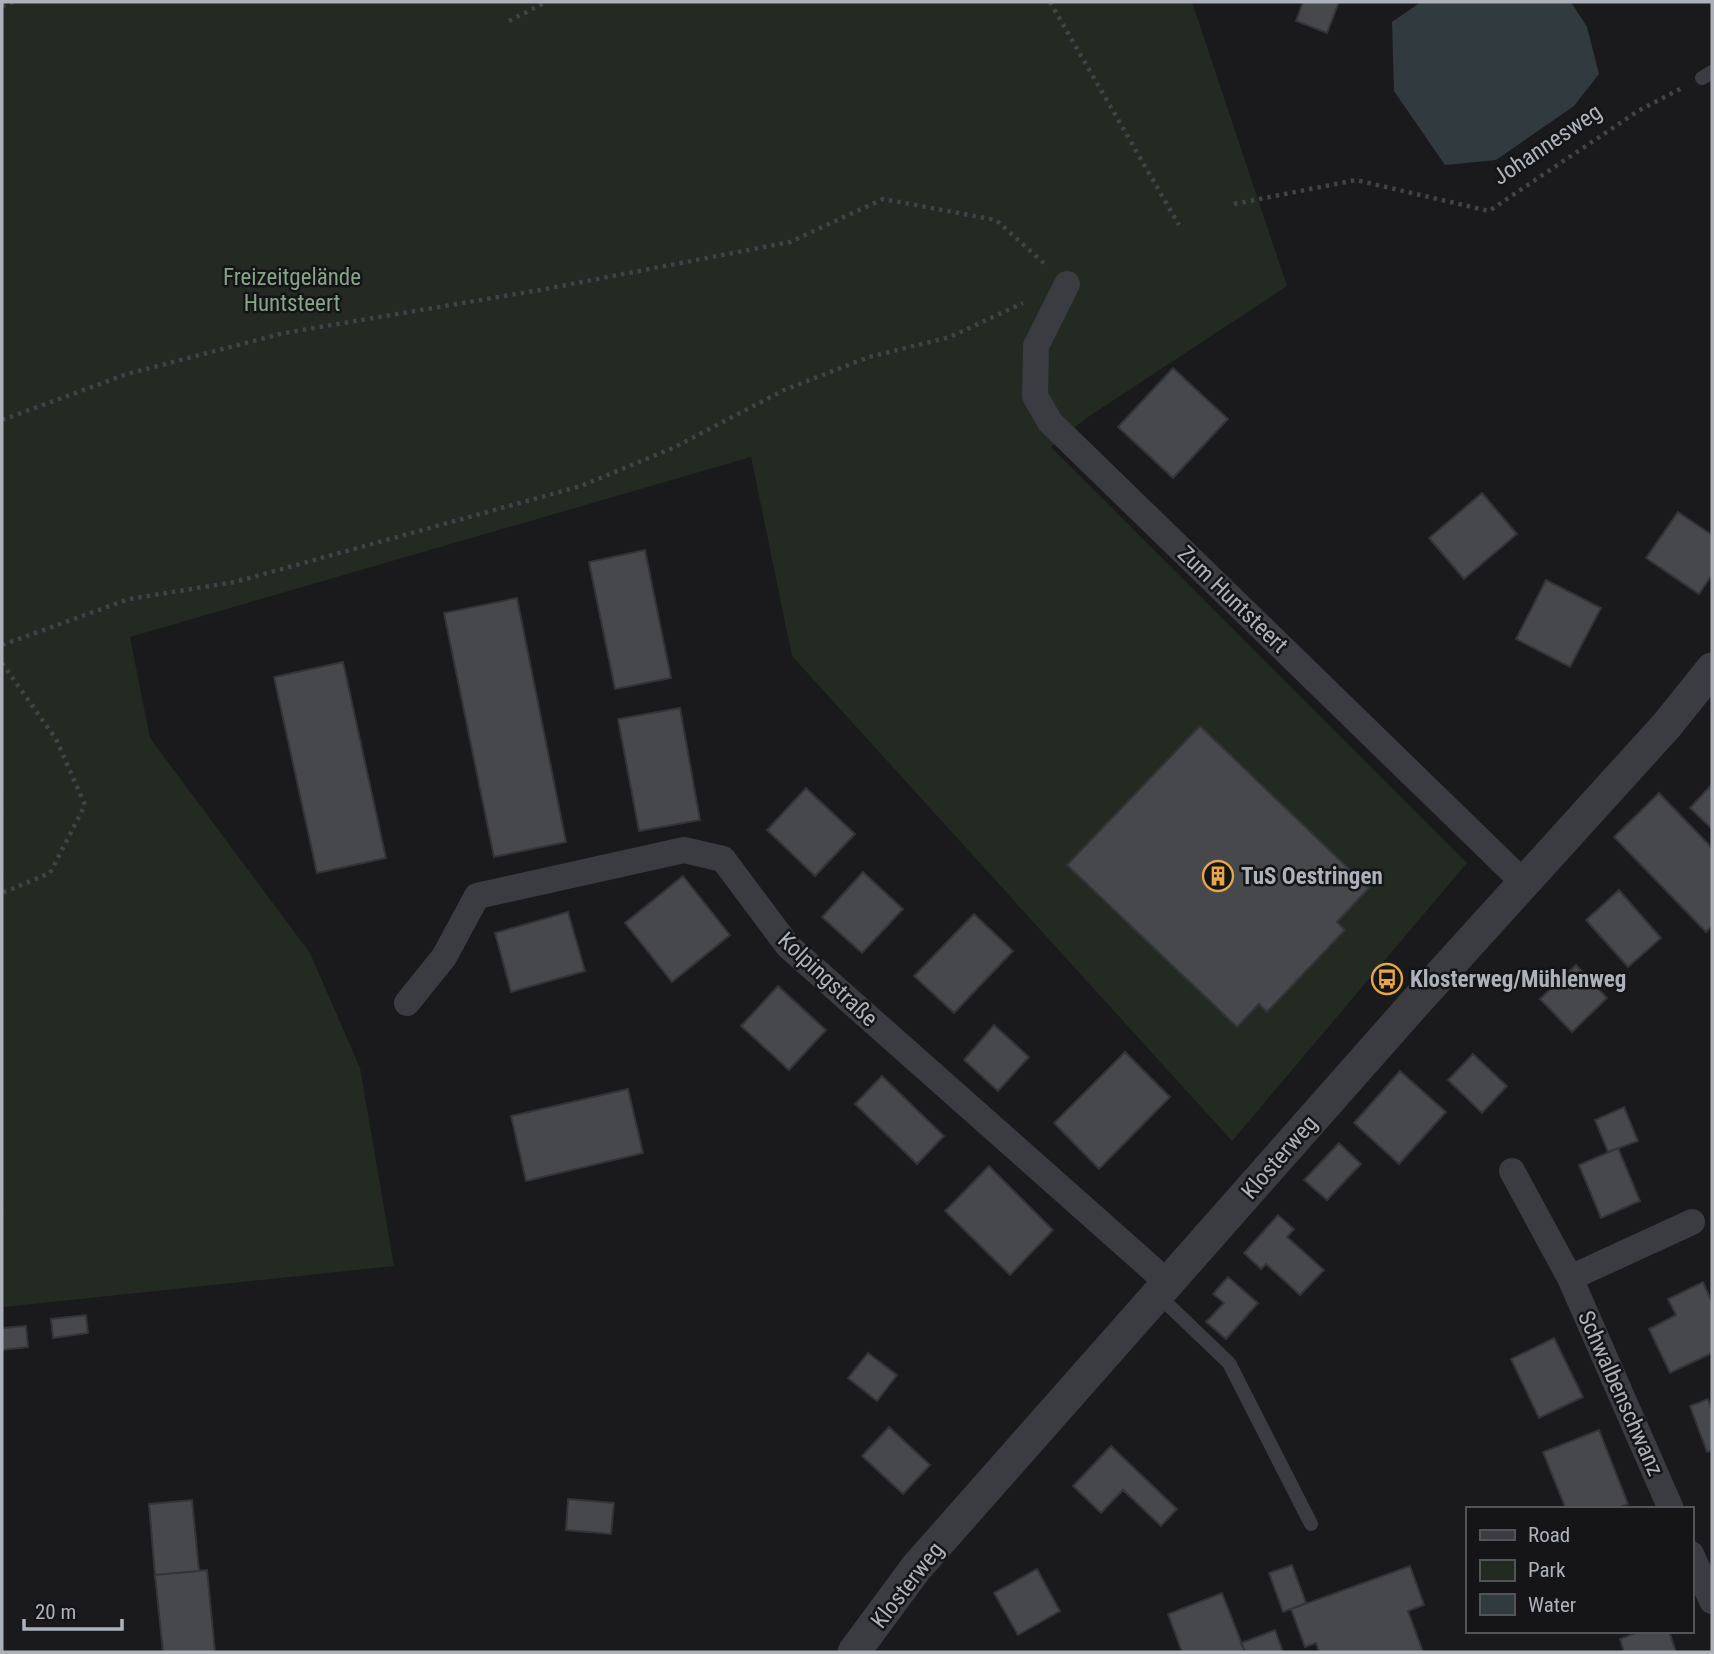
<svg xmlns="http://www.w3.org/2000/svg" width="1714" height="1654" font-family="'Roboto Condensed',sans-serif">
<rect width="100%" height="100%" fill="#1a1a1c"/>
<path fill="#222a22" d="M 2,2 L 1192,2 L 1287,286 L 1085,419 L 1051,447 L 1467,863 L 1232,1141 L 792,656 L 751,457 L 130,637 L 150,738 L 310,953 L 360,1068 L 394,1266 L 4,1307 Z"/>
<path fill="#303a3f" d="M 1421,2 L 1571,2 L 1587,27 L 1599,74 L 1574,106 L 1496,160 L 1445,165 L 1394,91 L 1392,22 Z"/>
<path fill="#47484c" stroke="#343438" stroke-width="2" d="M 1303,2 L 1339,2 L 1327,33 L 1296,21 Z
M 1173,368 L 1228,419 L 1173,478 L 1118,427 Z
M 1482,493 L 1517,534 L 1464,579 L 1429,538 Z
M 1678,512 L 1712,535 L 1712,575 L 1699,594 L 1646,558 Z
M 645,550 L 671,678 L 615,689 L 589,562 Z
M 1546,580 L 1601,608 L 1570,667 L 1516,639 Z
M 517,598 L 566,842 L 494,857 L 444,613 Z
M 343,662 L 386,858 L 317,873 L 274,677 Z
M 680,708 L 700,820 L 639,831 L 618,719 Z
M 1200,726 L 1369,888 L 1337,922 L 1345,930 L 1267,1012 L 1259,1004 L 1237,1027 L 1067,865 Z
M 1712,784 L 1712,829 L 1690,808 Z
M 806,788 L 855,834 L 815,876 L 767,830 Z
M 1659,793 L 1712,848 L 1712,926 L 1706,932 L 1614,837 Z
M 863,872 L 903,909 L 862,953 L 822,917 Z
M 683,876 L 730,935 L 672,982 L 625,923 Z
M 1619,890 L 1661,938 L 1628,967 L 1586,920 Z
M 568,912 L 585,971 L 511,992 L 495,933 Z
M 974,914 L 1013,951 L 954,1013 L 914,976 Z
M 1576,965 L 1607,998 L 1572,1032 L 1540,999 Z
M 778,986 L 826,1030 L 789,1070 L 741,1026 Z
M 994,1025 L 1029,1057 L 998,1091 L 964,1060 Z
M 1125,1052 L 1170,1097 L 1099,1169 L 1054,1123 Z
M 1473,1054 L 1507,1086 L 1482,1113 L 1448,1080 Z
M 1400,1071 L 1446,1112 L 1399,1164 L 1354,1123 Z
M 882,1076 L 944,1136 L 917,1164 L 855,1104 Z
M 628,1089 L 643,1153 L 526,1181 L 511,1116 Z
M 1624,1107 L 1638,1141 L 1608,1152 L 1595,1120 Z
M 1339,1143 L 1361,1164 L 1327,1200 L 1304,1180 Z
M 1618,1148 L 1640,1201 L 1601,1218 L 1579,1165 Z
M 989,1166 L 1053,1230 L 1010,1275 L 945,1211 Z
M 1278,1215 L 1294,1229 L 1287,1237 L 1324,1270 L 1300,1295 L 1266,1264 L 1261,1269 L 1244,1253 Z
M 1228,1277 L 1258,1303 L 1226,1339 L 1206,1322 L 1224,1303 L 1213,1294 Z
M 1703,1282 L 1712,1302 L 1712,1353 L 1670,1373 L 1649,1329 L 1676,1315 L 1668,1299 Z
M 86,1315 L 88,1333 L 53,1338 L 51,1319 Z
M 26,1326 L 28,1347 L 2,1350 L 2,1328 Z
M 1554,1338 L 1583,1397 L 1539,1418 L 1511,1359 Z
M 868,1353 L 897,1375 L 877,1401 L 848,1378 Z
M 1708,1399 L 1712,1411 L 1712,1450 L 1707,1452 L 1690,1406 Z
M 889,1427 L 930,1465 L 903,1494 L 862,1456 Z
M 1599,1430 L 1628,1504 L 1615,1509 L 1566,1509 L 1543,1452 Z
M 1111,1446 L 1177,1509 L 1161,1526 L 1123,1490 L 1101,1513 L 1073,1486 Z
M 568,1499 L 614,1503 L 611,1534 L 566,1530 Z
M 192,1500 L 199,1571 L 155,1575 L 149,1504 Z
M 1292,1565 L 1306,1603 L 1283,1612 L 1269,1573 Z
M 1410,1566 L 1424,1605 L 1408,1611 L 1423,1652 L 1319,1652 L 1316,1643 L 1305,1647 L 1291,1609 Z
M 1037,1569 L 1060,1611 L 1018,1635 L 994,1593 Z
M 207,1570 L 215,1652 L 163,1652 L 155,1575 Z
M 1222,1593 L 1245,1652 L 1182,1652 L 1168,1614 Z
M 1275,1630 L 1283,1652 L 1245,1652 L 1241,1643 Z
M 1641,1631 L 1669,1631 L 1676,1652 L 1624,1652 L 1620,1639 Z"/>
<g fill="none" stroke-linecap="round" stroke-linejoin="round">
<path stroke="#414348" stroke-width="4.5" stroke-dasharray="3.5 5" stroke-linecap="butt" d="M 1050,2 L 1179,225
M 2,6 L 13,2
M 509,21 L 546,2
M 1234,204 L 1356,180 L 1489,211 L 1638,111 L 1682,88
M 2,420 L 127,374 L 284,333 L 540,290 L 790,242 L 883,199 L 996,220 L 1046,265
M 2,645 L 129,599 L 235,582 L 581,486 L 673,448 L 784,390 L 869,357 L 950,337 L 1023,303
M 2,663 L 56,739 L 85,805 L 50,873 L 2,893"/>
<path stroke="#3b3c41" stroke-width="14" d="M 1702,78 L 1712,72
M 1158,1295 L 1229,1363 L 1311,1524"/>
<path stroke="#3b3c41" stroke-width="26" d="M 1067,284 L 1036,346 L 1035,396 L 1050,422 L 1523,882
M 407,1003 L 444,957 L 477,896 L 684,850 L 723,859 L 788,946 L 1168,1283
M 1512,1171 L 1570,1278
M 1671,1509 L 1570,1278 L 1692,1222
M 1691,1554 L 1712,1601"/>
<path stroke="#3b3c41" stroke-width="33" d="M 854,1652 L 916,1568 L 1415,1003 L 1667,725 L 1712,669"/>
</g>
<defs>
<g id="building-ring" transform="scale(1.575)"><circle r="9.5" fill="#151517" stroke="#e7a647" stroke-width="1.5"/><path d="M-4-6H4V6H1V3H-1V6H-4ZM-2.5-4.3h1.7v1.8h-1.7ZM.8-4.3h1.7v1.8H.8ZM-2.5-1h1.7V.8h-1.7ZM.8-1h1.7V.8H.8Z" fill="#e7a647"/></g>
<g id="bus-ring" transform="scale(1.575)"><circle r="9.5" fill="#151517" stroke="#e7a647" stroke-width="1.5"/><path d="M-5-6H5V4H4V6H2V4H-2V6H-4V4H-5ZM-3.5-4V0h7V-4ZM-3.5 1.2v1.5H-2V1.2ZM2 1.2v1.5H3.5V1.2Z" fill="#e7a647"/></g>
</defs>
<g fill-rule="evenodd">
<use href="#building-ring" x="1218" y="876"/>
<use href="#bus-ring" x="1387" y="979"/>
</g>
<g text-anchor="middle" stroke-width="5" stroke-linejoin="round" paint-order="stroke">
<g font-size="23" fill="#adb2ba" stroke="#151517">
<text transform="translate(1547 144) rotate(-34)" y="8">Johannesweg</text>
<text transform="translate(1233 599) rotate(44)" y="8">Zum Huntsteert</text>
<text transform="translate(828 979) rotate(43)" y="8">Kolpingstraße</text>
<text transform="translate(1279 1157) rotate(-49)" y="8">Klosterweg</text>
<text transform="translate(1621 1393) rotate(66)" y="8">Schwalbenschwanz</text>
<text transform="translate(907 1585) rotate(-52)" y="8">Klosterweg</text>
</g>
<g font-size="23" fill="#86a486" stroke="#151517">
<text x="292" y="285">Freizeitgelände<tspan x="292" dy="26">Huntsteert</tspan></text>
</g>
<g font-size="23" font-weight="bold" fill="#adb2ba" stroke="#151517" text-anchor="start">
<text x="1241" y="884">TuS Oestringen</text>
<text x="1410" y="987">Klosterweg/Mühlenweg</text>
</g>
</g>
<rect width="1714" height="1654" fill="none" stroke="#adb2ba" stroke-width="7"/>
<rect x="1466" y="1507" width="228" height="126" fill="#151517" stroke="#525458" stroke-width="2"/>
<rect x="1480" y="1530" width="35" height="10" fill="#3b3c41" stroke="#525458" stroke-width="2"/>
<text x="1528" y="1542" font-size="21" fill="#adb2ba">Road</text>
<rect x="1480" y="1560" width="35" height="21" fill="#222a22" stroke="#525458" stroke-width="2"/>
<text x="1528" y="1577" font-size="21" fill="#adb2ba">Park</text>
<rect x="1480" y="1594" width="35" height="21" fill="#303a3f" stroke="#525458" stroke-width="2"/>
<text x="1528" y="1612" font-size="21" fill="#adb2ba">Water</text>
<path d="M24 1619v10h98v-10" fill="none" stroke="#adb2ba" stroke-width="3.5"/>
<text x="35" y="1619" font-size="21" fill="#adb2ba" stroke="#151517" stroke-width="5" paint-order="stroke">20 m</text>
</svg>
